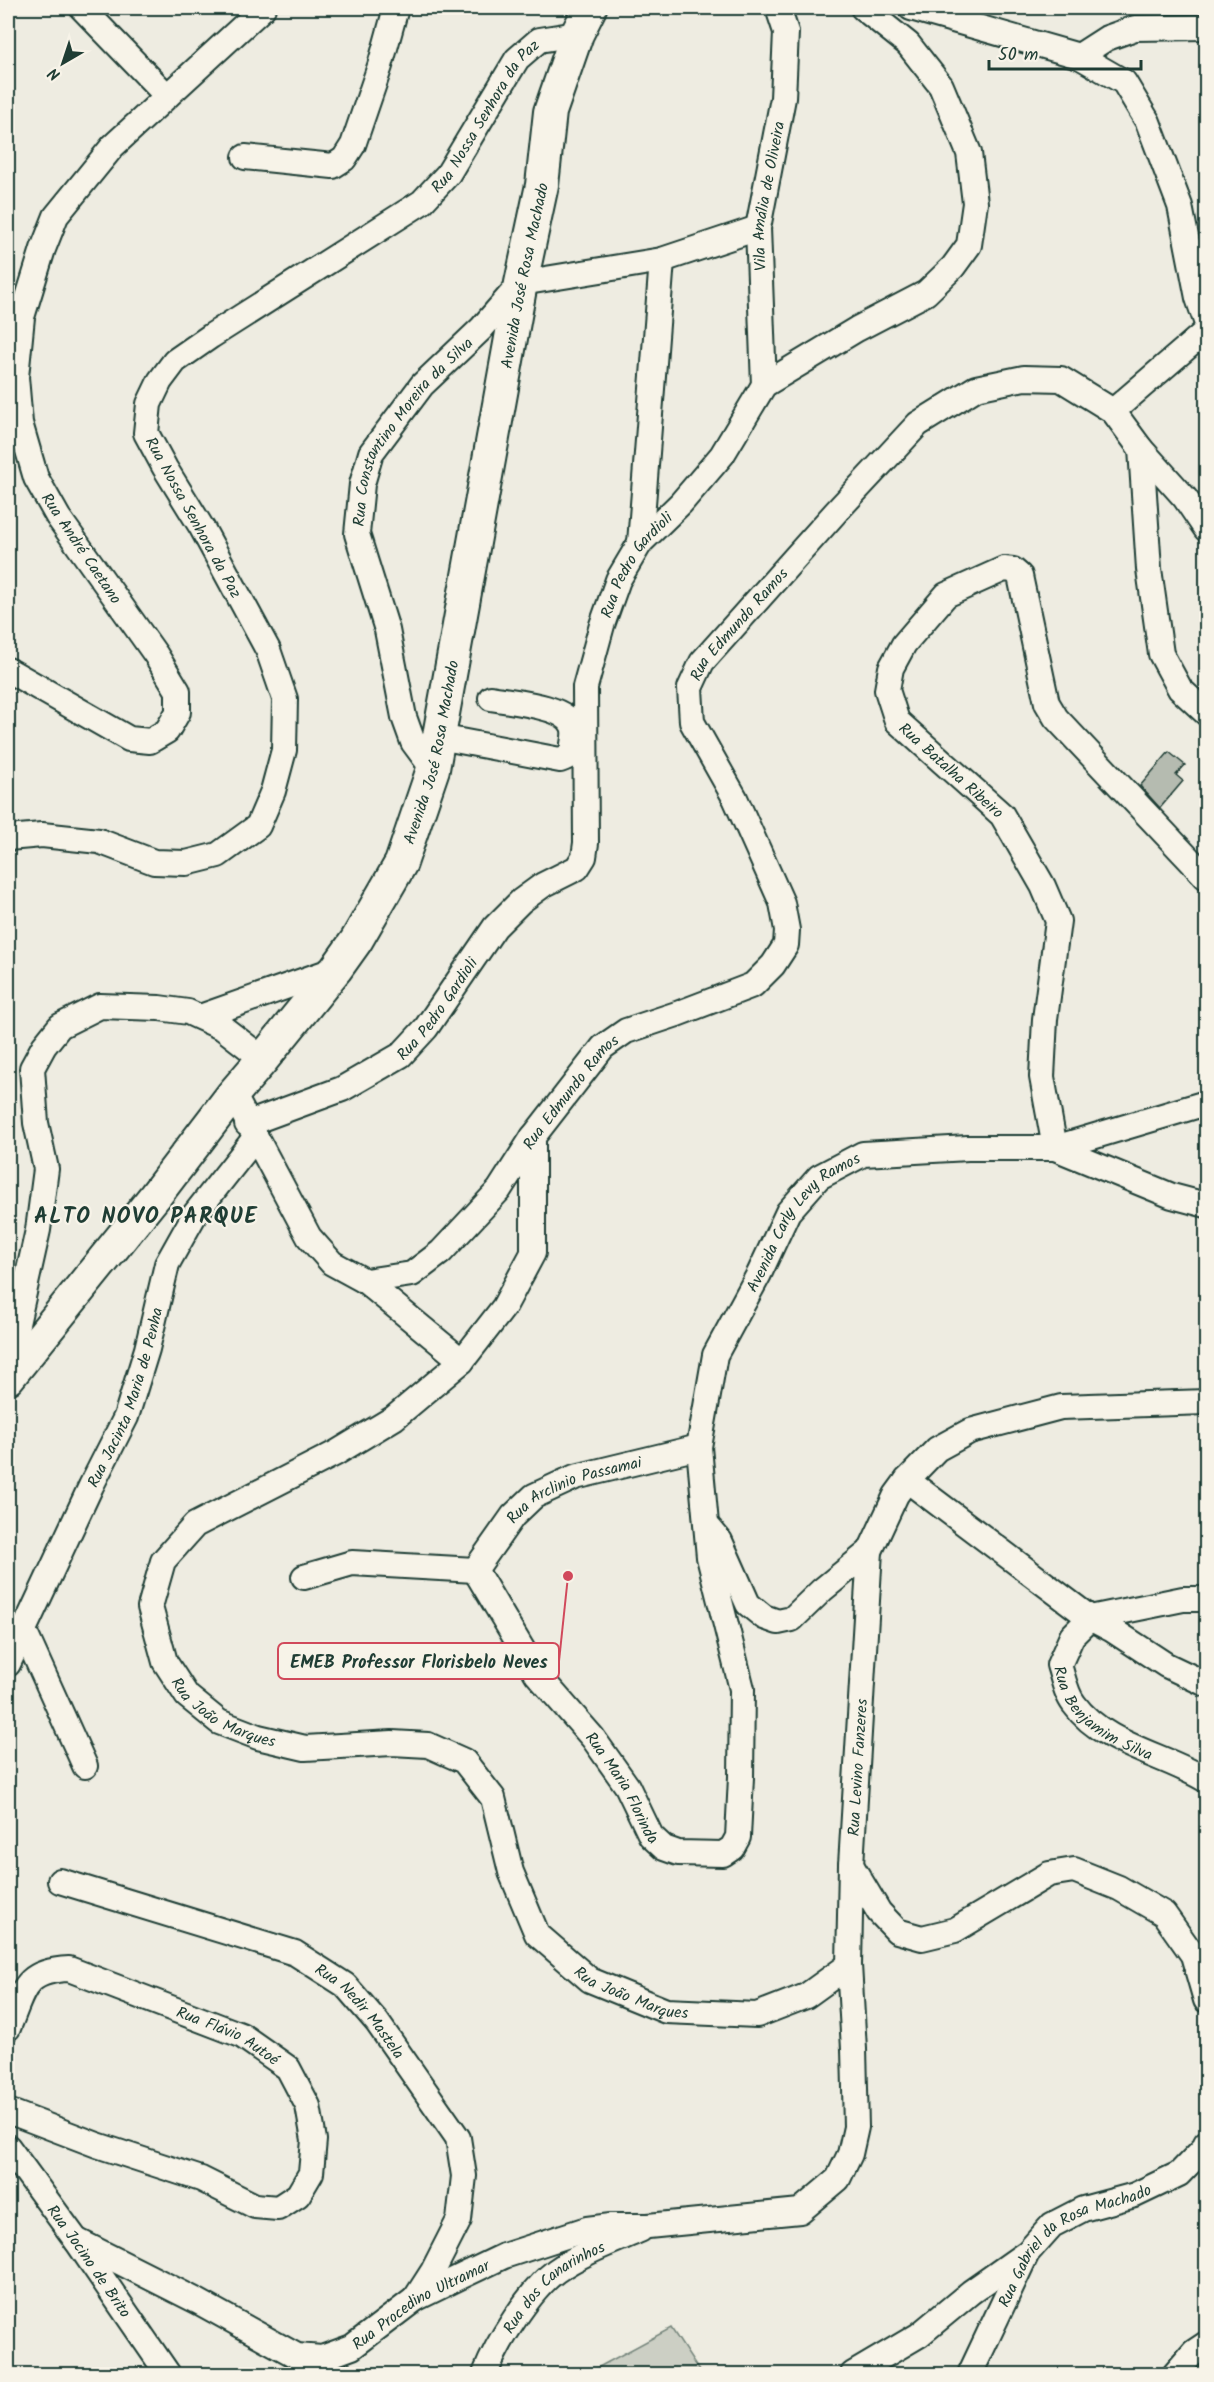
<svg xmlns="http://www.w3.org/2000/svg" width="1214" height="2382" font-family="Kalam,sans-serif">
<rect width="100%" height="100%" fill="#eeece1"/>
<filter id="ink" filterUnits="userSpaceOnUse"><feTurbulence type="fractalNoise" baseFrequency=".0167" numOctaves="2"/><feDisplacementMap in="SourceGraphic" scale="12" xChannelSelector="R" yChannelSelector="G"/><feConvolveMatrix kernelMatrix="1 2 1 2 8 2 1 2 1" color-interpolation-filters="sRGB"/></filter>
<g filter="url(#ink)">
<path fill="#cccfc4" stroke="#76867c" stroke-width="1.5" d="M 671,2328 L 701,2374 L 586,2374 Z"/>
<path fill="#b5bbb0" stroke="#1f3d34" stroke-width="1.5" d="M 1169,752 L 1185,765 L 1176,775 L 1183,781 L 1160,808 L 1140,786 Z"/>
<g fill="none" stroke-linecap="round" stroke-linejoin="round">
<g stroke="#1f3d34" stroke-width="28">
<g id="minor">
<path d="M 82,8 L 167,96"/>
<path d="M 911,8 L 1079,56 L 1124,82 L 1148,122 L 1180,206 L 1198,298 L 1206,321"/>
<path d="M 1079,56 L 1107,38 L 1135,28 L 1206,27"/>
<path d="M 245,157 L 333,166 L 344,159 L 353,145 L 380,66 L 396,8"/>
<path id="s1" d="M 764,385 L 758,228 L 783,98 L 786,32 L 778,8"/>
<path d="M 1113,411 L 1206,331"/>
<path d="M 1141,449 L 1185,498 L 1206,529"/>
<path d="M 640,543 L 662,260"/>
<path d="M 8,670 L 129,739 L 150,741 L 167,731 L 178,712 L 178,691 L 156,655 L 58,517 L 36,478 L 20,423 L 16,377 L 22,317 L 43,249 L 56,216 L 113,146 L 263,8"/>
<path d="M 439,737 L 560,760 C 569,757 573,754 573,744 C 574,739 575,731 573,726 C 565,705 511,702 491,698"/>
<path id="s2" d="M 433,769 L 413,742 L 404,717 L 387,630 L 357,534 L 362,484 L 371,453 L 422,385 L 481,329 L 521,283 L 662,260 L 758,228"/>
<path id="s3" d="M 8,838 L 42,835 L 99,841 L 154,862 L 186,863 L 218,855 L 258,826 L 273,791 L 284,750 L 285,699 L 268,650 L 202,528 L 165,468 L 146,433 L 149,404 L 160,381 L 175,361 L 211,336 L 422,202 L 448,174 L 517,59 L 539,40 L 577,34"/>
<path id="s4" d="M 1206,877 L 1056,718 L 1047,703 L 1020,576 L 1013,570 L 1004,569 L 946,595 L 904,644 L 891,668 L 887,690 L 897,721 L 1002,815 L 1043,886 L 1058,921 L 1045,1019 L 1042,1077 L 1055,1148 L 1172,1196 L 1206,1205"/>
<path d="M 200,1017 L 336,969"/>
<path id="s5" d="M 233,1094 L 309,1237 L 332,1263 L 365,1281 L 412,1274 L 441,1252 L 499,1190 L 533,1137 L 603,1047 L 626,1031 L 677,1014 L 753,985 L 773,965 L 786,945 L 787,930 L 782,903 L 735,798 L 692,722 L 690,688 L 702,662 L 835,513 L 918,424 L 976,388 L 1024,378 L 1061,379 L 1113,411 L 1141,449 L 1149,569 L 1161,654 L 1180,689 L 1206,713"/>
<path id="s6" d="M 247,1124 L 342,1089 L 401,1055 L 426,1028 L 495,927 L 521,901 L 543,885 L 577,868 L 584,857 L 586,843 L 585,687 L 602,625 L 618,580 L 640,543 L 681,503 L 722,455 L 764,385 L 857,329 L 926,293 L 953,267 L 969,245 L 975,203 L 969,153 L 941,86 L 908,44 L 863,8"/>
<path id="s7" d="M 533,1137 L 533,1253 L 504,1307 L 462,1361 L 394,1418 L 336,1453 L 195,1525 L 163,1561 L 150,1607 L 165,1662 L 187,1696 L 219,1722 L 258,1737 L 305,1748 L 392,1743 L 428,1745 L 464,1761 L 493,1798 L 511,1872 L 537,1934 L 590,1980 L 666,2011 L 757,2015 L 806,1996 L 849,1965"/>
<path d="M 365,1281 L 462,1361"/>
<path d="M 9,1377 L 13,1342 L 38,1230 L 46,1169 L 36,1123 L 32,1068 L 44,1046 L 60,1026 L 100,1006 L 159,1008 L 188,1012 L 223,1028 L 263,1059"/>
<path d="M 907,1480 L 1090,1618 L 1111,1629 L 1166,1665 L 1206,1684"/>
<path d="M 710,1529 L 720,1541 L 748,1604 L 764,1617 L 778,1622 L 792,1619 L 822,1590 L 870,1551"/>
<path id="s8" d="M 475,1570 L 537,1674 L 593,1738 L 627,1786 L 651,1836 L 664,1848 L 678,1853 L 723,1854 L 732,1848 L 738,1837 L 741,1777 L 742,1689 L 709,1557 L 699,1447 L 715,1355 L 759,1274 L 788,1212 L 819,1177 L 863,1154 L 968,1148 L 1055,1148 L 1206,1103"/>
<path id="s9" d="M 475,1570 L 513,1516 L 534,1496 L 575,1477 L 699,1447"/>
<path d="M 304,1577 L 352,1563 L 475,1570"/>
<path id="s10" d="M 1090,1618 L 1072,1636 L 1059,1665 C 1063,1677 1066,1694 1074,1704 C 1103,1745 1166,1755 1206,1780"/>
<path d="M 1090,1618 L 1183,1599 L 1206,1599"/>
<path d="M 24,1631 L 85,1766"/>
<path id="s11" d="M 8,1664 L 91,1486 L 126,1417 L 147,1349 L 167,1264 L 195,1214 L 255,1138"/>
<path d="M 851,1865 L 879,1912 L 897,1931 L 922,1938 L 955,1930 L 1049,1874 L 1074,1870 L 1119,1888 L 1164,1914 L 1193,1955 L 1206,2000"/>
<path id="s12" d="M 60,1881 L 295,1953 L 345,1985 L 377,2022 L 458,2138 L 464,2176 L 459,2220 L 433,2271 L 415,2299"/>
<path id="s13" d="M 8,2028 C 24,1990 23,1971 69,1969 L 241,2035 L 288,2068 L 308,2106 L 314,2140 L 311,2173 L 298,2195 L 278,2208 L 255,2206 L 201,2179 L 97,2145 L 8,2111"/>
<path id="s14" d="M 8,2147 L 76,2240 L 168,2374"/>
<path id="s15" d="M 76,2240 L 199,2302 L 297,2356 L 322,2358 L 352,2347 L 415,2299 L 460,2277 L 504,2256 L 587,2229 L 611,2226 L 648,2226 L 800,2211 L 838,2179 L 850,2154 L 856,2127 L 854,2049 L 849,1965 L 851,1865 L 870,1551 L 896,1495 L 907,1480 L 937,1449 L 970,1431 L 1061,1407 L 1206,1402"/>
<path id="s16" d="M 485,2374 C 497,2343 529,2291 556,2271 C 581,2253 612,2242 640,2230"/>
<path d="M 853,2374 L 919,2335 L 971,2292 L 1025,2254"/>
<path id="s17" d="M 970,2374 L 1027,2253 L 1052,2225 L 1083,2209 L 1135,2195 L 1179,2174 L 1204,2148 L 1206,2143"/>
<path d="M 1175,2374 L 1194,2352 L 1206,2344"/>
</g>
</g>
<g stroke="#1f3d34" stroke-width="36">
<g id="major">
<path id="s18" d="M 8,1378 L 155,1196 L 233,1094 L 263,1059 L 336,969 L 356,941 L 401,863 L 433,769 L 521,283 L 542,185 L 550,112 L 577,34 L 590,8"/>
</g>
</g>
<use href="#minor" stroke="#f7f3e8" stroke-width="24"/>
<use href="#major" stroke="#f7f3e8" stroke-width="32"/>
</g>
</g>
<g text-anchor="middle" stroke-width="4.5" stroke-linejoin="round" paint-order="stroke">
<g font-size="16" fill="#1f3d34" stroke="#f7f3e8">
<text dy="6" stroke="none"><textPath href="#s3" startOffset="1178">Rua Nossa Senhora da Paz</textPath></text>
<text dy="6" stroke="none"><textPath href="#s1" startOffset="190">Vila Amália de Oliveira</textPath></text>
<text dy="6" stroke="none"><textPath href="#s18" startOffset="1250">Avenida José Rosa Machado</textPath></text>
<text dy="6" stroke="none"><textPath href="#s2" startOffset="370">Rua Constantino Moreira da Silva</textPath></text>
<text transform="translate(194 517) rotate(61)" y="6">Rua Nossa Senhora da Paz</text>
<text transform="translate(82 548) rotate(56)" y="6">Rua André Caetano</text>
<text dy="6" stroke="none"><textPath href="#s6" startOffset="748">Rua Pedro Gardioli</textPath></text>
<text dy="6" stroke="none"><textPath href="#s5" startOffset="1155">Rua Edmundo Ramos</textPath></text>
<text dy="6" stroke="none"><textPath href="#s18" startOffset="764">Avenida José Rosa Machado</textPath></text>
<text dy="6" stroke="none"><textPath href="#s4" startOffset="668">Rua Batalha Ribeiro</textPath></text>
<text dy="6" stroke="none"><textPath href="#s6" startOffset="228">Rua Pedro Gardioli</textPath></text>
<text dy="6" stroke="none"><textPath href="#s5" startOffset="525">Rua Edmundo Ramos</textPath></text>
<text dy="6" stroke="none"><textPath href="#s8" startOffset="1072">Avenida Carly Levy Ramos</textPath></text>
<text dy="6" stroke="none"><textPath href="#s11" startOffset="292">Rua Jacinta Maria de Penha</textPath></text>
<text dy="6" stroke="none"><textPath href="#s9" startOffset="134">Rua Arclinio Passamai</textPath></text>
<text dy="6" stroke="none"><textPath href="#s7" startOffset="794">Rua João Marques</textPath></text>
<text dy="6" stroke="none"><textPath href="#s10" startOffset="126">Rua Benjamim Silva</textPath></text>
<text dy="6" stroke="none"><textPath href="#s15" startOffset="1251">Rua Levino Fanzeres</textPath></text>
<text dy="6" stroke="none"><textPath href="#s8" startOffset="264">Rua Maria Florinda</textPath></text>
<text dy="6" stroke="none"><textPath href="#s7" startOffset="1352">Rua João Marques</textPath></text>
<text dy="6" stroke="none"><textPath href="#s12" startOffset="334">Rua Nedir Mastela</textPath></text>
<text dy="6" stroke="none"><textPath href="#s13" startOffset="266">Rua Flávio Autoé</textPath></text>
<text dy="6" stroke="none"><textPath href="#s17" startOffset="176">Rua Gabriel da Rosa Machado</textPath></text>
<text dy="6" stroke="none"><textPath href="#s14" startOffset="140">Rua Jocino de Brito</textPath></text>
<text dy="6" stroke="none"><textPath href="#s16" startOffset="114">Rua dos Canarinhos</textPath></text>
<text dy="6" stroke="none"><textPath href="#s15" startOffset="388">Rua Procedino Ultramar</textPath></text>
</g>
<g font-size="22" font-weight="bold" letter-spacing="1.5" fill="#1f3d34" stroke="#f7f3e8">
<text x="146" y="1223">ALTO NOVO PARQUE</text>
</g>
</g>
<path fill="none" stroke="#d1495b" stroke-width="2" d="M568 1576L559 1661"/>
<circle fill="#d1495b" stroke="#f7f3e8" stroke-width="2" cx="568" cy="1576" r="6"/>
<rect fill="#f7f3e8" stroke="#d1495b" stroke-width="2" x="278" y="1643" width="281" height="36" rx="6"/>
<g font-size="18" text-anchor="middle" font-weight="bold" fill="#1f3d34">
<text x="419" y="1668">EMEB Professor Florisbelo Neves</text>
</g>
<rect width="1214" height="2382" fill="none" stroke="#f7f3e8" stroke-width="30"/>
<rect x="15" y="15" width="1184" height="2352" fill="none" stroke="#1f3d34" stroke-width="2" filter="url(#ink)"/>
<g transform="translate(63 63) rotate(219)" stroke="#f7f3e8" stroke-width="4.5" paint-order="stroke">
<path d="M0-4.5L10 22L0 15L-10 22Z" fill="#1f3d34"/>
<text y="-9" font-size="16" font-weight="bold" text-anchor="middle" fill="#1f3d34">N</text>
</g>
<path d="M989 60v9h152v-9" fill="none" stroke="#1f3d34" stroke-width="3"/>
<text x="998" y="60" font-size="18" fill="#1f3d34" stroke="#f7f3e8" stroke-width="4.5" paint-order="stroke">50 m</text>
</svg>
